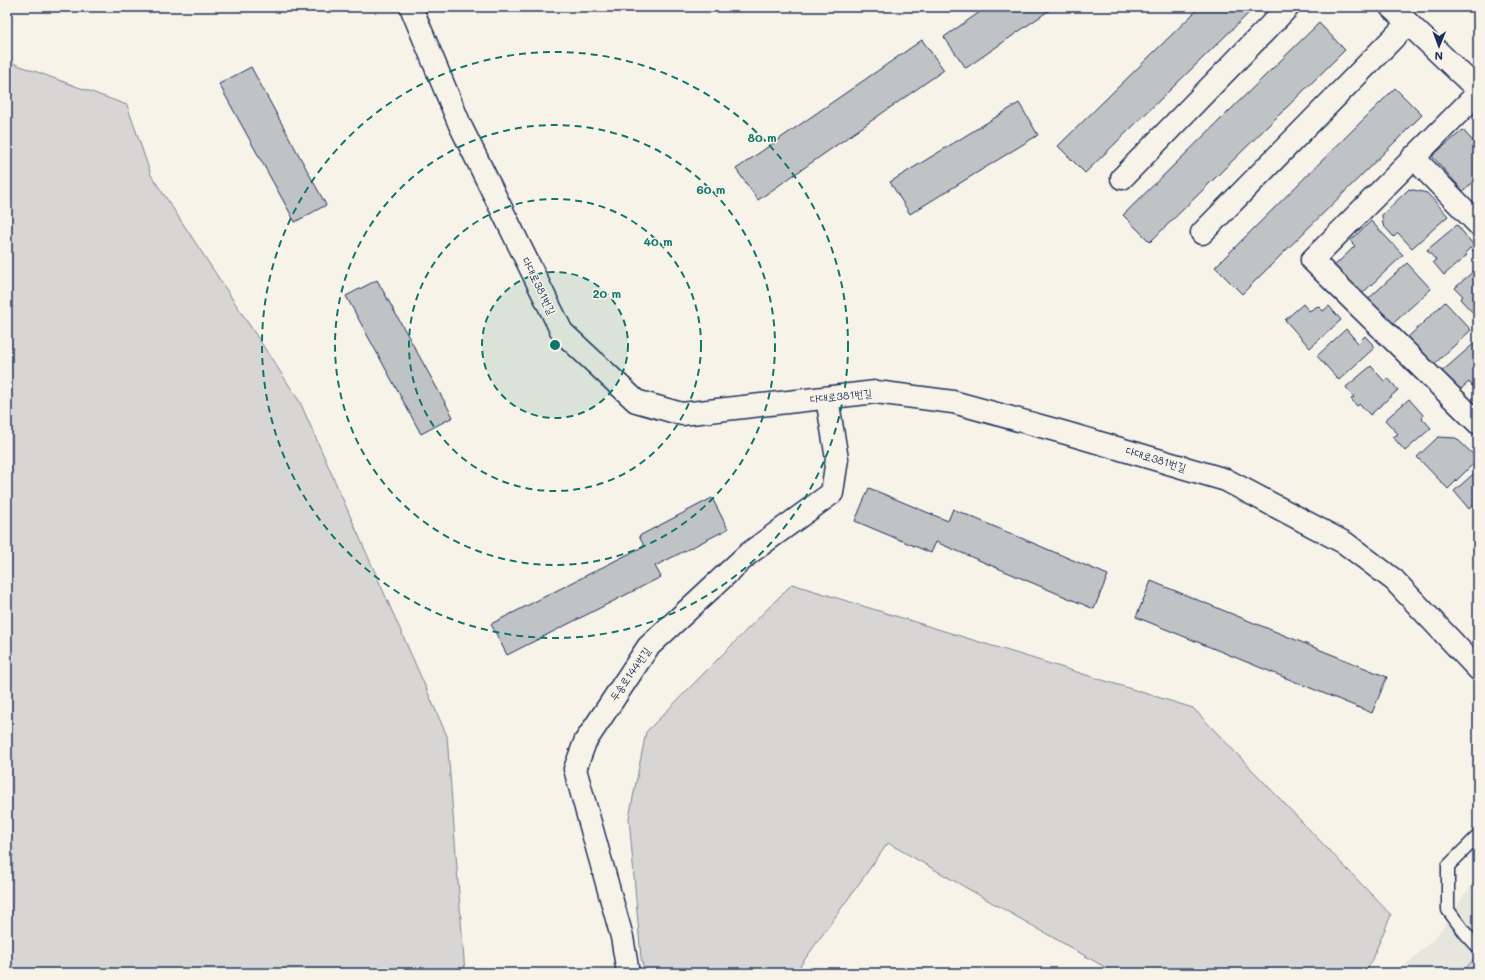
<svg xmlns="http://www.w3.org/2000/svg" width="1485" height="980" font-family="Mali,'Poor Story',sans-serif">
<rect width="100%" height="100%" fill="#f7f3e8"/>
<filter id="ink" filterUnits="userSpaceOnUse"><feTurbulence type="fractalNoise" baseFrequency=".025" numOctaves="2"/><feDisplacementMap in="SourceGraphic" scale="8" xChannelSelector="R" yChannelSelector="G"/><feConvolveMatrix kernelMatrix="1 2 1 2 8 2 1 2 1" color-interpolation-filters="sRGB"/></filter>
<g filter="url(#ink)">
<path fill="#e6e5de" d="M 1478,875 L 1478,973 L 1397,973 L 1436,937 Z"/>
<path fill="#d7d6d4" stroke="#798299" d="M 7,56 L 15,64 L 127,105 L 151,175 L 300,402 L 447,736 L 465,973 L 7,973 Z
M 792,584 L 1193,708 L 1391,915 L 1366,973 L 1115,973 L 888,843 L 795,973 L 645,973 L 641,958 L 629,818 L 646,732 Z
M 1478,954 L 1478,973 L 1462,973 Z"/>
<path fill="#c0c3c5" stroke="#1b2f5e" d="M 987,7 L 1054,7 L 966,68 L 944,37 Z
M 1200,7 L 1255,7 L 1085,173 L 1058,146 Z
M 1319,23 L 1345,50 L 1150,242 L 1123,215 Z
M 922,40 L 944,70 L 758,200 L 736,169 Z
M 251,67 L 326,205 L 295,222 L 219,84 Z
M 1395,88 L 1422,115 L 1242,294 L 1215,267 Z
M 1019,103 L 1038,135 L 910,214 L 890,182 Z
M 1463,130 L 1478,147 L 1478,178 L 1463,191 L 1432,156 Z
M 1409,189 L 1427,193 L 1448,216 L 1412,248 L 1398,233 L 1394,237 L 1383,225 L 1382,215 Z
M 1371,221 L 1403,255 L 1356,299 L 1329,271 L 1355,246 L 1350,241 Z
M 1457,225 L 1476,248 L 1473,251 L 1470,248 L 1465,253 L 1467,255 L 1444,275 L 1433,262 L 1436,260 L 1427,250 Z
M 1407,263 L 1431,289 L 1388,328 L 1364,303 Z
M 1478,267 L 1478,310 L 1474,314 L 1460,299 L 1463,296 L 1455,288 Z
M 377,280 L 453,417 L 421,434 L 346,296 Z
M 1445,302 L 1471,330 L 1430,368 L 1404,341 Z
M 1303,304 L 1309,311 L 1318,306 L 1323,311 L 1329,306 L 1341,320 L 1310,348 L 1285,320 Z
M 1346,329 L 1358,343 L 1365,336 L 1375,347 L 1339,380 L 1317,356 Z
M 1478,340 L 1478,381 L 1472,386 L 1469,382 L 1456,393 L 1439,374 Z
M 1371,366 L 1384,381 L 1388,378 L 1398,390 L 1370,415 L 1360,404 L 1357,406 L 1351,399 L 1354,397 L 1346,387 Z
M 1409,399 L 1424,416 L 1422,418 L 1431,428 L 1405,451 L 1393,437 L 1398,434 L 1385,420 Z
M 1438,437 L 1456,438 L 1478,459 L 1448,489 L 1417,457 Z
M 1478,470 L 1478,513 L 1472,506 L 1469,509 L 1454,491 Z
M 869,488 L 948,521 L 953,509 L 1108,575 L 1094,609 L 936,542 L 931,553 L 855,521 Z
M 712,498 L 728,529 L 655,566 L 661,577 L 507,655 L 491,624 L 644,546 L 639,536 Z
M 1151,581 L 1387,677 L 1372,713 L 1136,617 Z"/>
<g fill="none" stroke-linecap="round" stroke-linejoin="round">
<g stroke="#1b2f5e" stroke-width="15">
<path id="service" d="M 1478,836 L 1448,866 L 1448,910 L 1466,934 L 1478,947"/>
</g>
<g stroke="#1b2f5e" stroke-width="25">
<path id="minor" d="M 411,7 L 460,125 L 562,332 L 636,401 L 682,414 L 876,392 L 953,402 L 1066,433 L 1226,480 L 1345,543 L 1394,580 L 1478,669
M 1478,93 L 1312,260 L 1478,423
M 1413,157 L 1478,224
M 1122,178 L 1288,7
M 1202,233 L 1408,23
M 628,973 L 622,937 L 575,769 L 585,742 L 648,647 L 748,554 L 832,493 L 837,459 L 827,398"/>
</g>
<g stroke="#1b2f5e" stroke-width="25">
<path id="secondary" d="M 1391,7 L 1478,90"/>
</g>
<use href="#service" stroke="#f7f3e8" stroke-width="12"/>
<use href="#minor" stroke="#f7f3e8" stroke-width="22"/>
<use href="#secondary" stroke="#f7f3e8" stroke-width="22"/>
</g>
</g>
<circle cx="555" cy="345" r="73" fill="#0f766e" fill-opacity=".12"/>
<g fill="none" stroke="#0f766e" stroke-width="2" stroke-dasharray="7 5">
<circle cx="555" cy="345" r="73"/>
<circle cx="555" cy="345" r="146"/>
<circle cx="555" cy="345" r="220"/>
<circle cx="555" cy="345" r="293"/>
</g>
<g text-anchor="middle" stroke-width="3" stroke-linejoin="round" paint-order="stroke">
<g font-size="11" fill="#1b2f5e" stroke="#f7f3e8">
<text transform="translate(539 286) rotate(64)" y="4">다대로381번길</text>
<text transform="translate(841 396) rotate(-6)" y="4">다대로381번길</text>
<text transform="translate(1156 459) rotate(17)" y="4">다대로381번길</text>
<text transform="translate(630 674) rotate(-55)" y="4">두송로144번길</text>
</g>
</g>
<circle cx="555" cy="345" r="6" fill="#0f766e" stroke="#f7f3e8" stroke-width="2"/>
<g font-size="12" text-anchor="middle" font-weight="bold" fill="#0f766e" stroke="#f7f3e8" stroke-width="3" stroke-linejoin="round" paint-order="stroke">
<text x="762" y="142">80 m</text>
<text x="711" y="194">60 m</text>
<text x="658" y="246">40 m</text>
<text x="607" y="298">20 m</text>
</g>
<rect width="1485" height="980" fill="none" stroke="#f7f3e8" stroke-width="24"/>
<rect x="12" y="12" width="1461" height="956" fill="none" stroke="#1b2f5e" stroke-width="1.5" filter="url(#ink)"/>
<g transform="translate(1439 46) rotate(181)" stroke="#f7f3e8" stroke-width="3" paint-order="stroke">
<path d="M0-3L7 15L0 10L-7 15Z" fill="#1b2f5e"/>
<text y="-6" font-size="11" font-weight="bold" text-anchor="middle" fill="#1b2f5e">N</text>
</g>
</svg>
